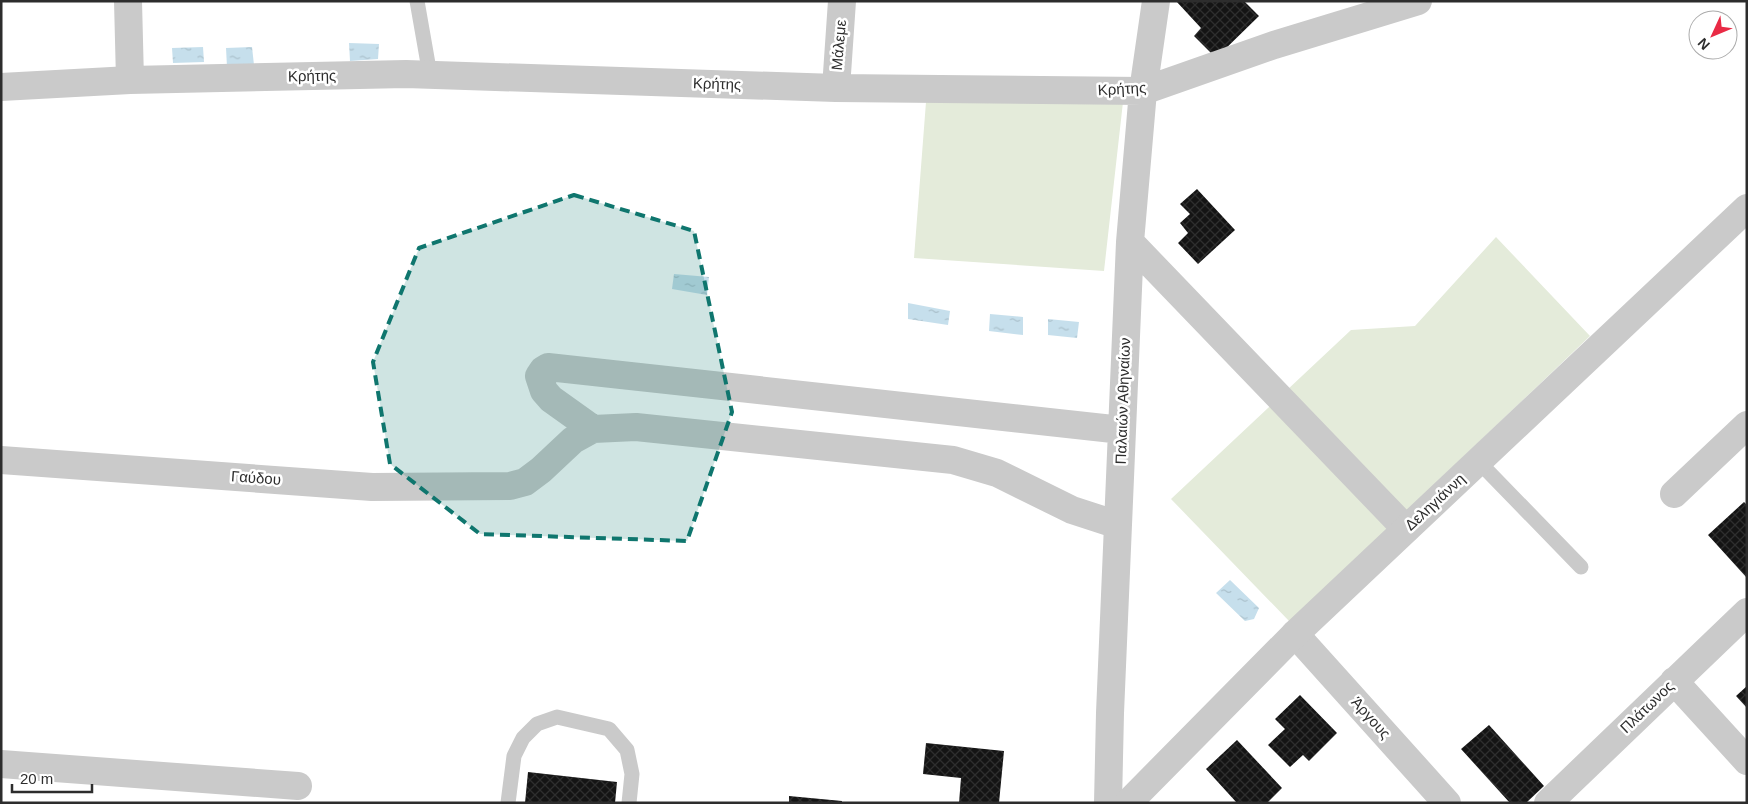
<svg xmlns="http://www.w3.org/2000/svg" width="1748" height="804" font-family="Helvetica,sans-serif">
<defs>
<pattern id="water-ripples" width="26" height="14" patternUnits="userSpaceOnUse" patternTransform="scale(1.25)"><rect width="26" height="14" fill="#c6dfec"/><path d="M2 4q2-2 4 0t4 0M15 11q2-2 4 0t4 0" fill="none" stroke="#aac0cb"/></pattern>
<pattern id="building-cross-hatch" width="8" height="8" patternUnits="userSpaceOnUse" patternTransform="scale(1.25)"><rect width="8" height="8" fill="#141414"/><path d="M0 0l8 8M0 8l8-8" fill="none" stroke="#2e2e2e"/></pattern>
</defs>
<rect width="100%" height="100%" fill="#fff"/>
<path fill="#e4ebda" d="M 926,102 L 1123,102 L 1104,271 L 914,258 Z
M 1496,237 L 1590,336 L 1290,622 L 1171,499 L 1351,330 L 1415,326 Z"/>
<path fill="url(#water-ripples)" d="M 349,43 L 379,44 L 378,59 L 350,61 Z
M 203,47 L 204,62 L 173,63 L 172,48 Z
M 252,47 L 254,65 L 227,67 L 226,48 Z
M 674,274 L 709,277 L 707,295 L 672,289 Z
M 908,303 L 950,311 L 948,325 L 908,319 Z
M 990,314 L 1023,317 L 1023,335 L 989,331 Z
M 1048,319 L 1079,322 L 1077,338 L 1048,335 Z
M 1230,580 L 1259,608 L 1254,619 L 1245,621 L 1216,593 Z"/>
<path fill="url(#building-cross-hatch)" d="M 1176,1 L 1244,1 L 1259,16 L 1216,58 L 1194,36 L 1201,28 Z
M 1197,189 L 1235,230 L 1198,264 L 1178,243 L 1188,233 L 1180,223 L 1190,214 L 1180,204 Z
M 1744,502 L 1747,505 L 1747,578 L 1708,535 Z
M 1747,686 L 1747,708 L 1736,696 Z
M 1300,695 L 1337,733 L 1309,761 L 1303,755 L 1290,767 L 1268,745 L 1285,729 L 1275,719 Z
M 1489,725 L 1544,786 L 1526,803 L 1510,803 L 1461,749 Z
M 1237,740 L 1282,788 L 1267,803 L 1237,803 L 1206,769 Z
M 926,743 L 1004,751 L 999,803 L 959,803 L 961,778 L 923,774 Z
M 528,772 L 617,782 L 615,803 L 525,803 Z
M 789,796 L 842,801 L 842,803 L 789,803 Z"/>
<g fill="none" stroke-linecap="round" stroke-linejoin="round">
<path stroke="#cacaca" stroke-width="15" d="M 417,1 L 430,75
M 1478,461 L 1581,567
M 508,803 L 514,756 L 523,738 L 537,724 L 557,717 L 609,729 L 627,750 L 632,774 L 629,803"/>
<path stroke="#cacaca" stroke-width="28" d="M 128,1 L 130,80
M 1,87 L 130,80 L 406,74 L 836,88 L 1143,91 L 1274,45 L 1418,1
M 836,88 L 842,1
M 1130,242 L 1406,529
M 593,429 L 551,399 L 544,391 L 539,376 L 543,370 L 548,367 L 1122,430
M 1,460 L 372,487 L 510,486 L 525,482 L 541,470 L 573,440 L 593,429 L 636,427 L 953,460 L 997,473 L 1072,510 L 1118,525
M 1674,494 L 1747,425
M 1295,634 L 1447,803
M 1674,681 L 1747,761
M 1,764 L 298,786
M 1108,803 L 1110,713 L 1130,242 L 1143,91 L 1156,1
M 1548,803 L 1747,612"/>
<path stroke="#cacaca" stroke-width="28" d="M 1128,803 L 1295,634 L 1747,208"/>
</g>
<path fill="#0f766e" fill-opacity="0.2" stroke="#0f766e" stroke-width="4" stroke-dasharray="10 6" stroke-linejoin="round" d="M 574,195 L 694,231 L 732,412 L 687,541 L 480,534 L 390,464 L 373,362 L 419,248 Z"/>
<g text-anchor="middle" stroke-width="5" stroke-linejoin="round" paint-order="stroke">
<g font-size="15" fill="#2d2d2d" stroke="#fff">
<text transform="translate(839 45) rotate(-85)" y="5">Μάλεμε</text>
<text transform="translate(312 76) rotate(-1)" y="5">Κρήτης</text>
<text transform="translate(717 84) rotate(2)" y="5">Κρήτης</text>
<text transform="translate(1122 89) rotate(-3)" y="5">Κρήτης</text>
<text transform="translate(1123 401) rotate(-88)" y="5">Παλαιών Αθηναίων</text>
<text transform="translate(256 478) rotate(4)" y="5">Γαύδου</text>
<text transform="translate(1435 502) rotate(-43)" y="5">Δεληγιάννη</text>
<text transform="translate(1647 707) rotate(-44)" y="5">Πλάτωνος</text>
<text transform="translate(1371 718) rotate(48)" y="5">Άργους</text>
</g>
</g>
<rect width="1748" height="804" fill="none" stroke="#2d2d2d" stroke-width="5"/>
<g transform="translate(1713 35) rotate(226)"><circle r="24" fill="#ffffff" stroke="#ababab"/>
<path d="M0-4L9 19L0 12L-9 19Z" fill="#e92a45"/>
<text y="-8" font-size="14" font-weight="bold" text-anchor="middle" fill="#2d2d2d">N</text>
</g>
<path d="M12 784v8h80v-8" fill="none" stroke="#2d2d2d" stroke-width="2.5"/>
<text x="20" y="784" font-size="15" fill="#2d2d2d" stroke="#ffffff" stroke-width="4" paint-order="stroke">20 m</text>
</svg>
